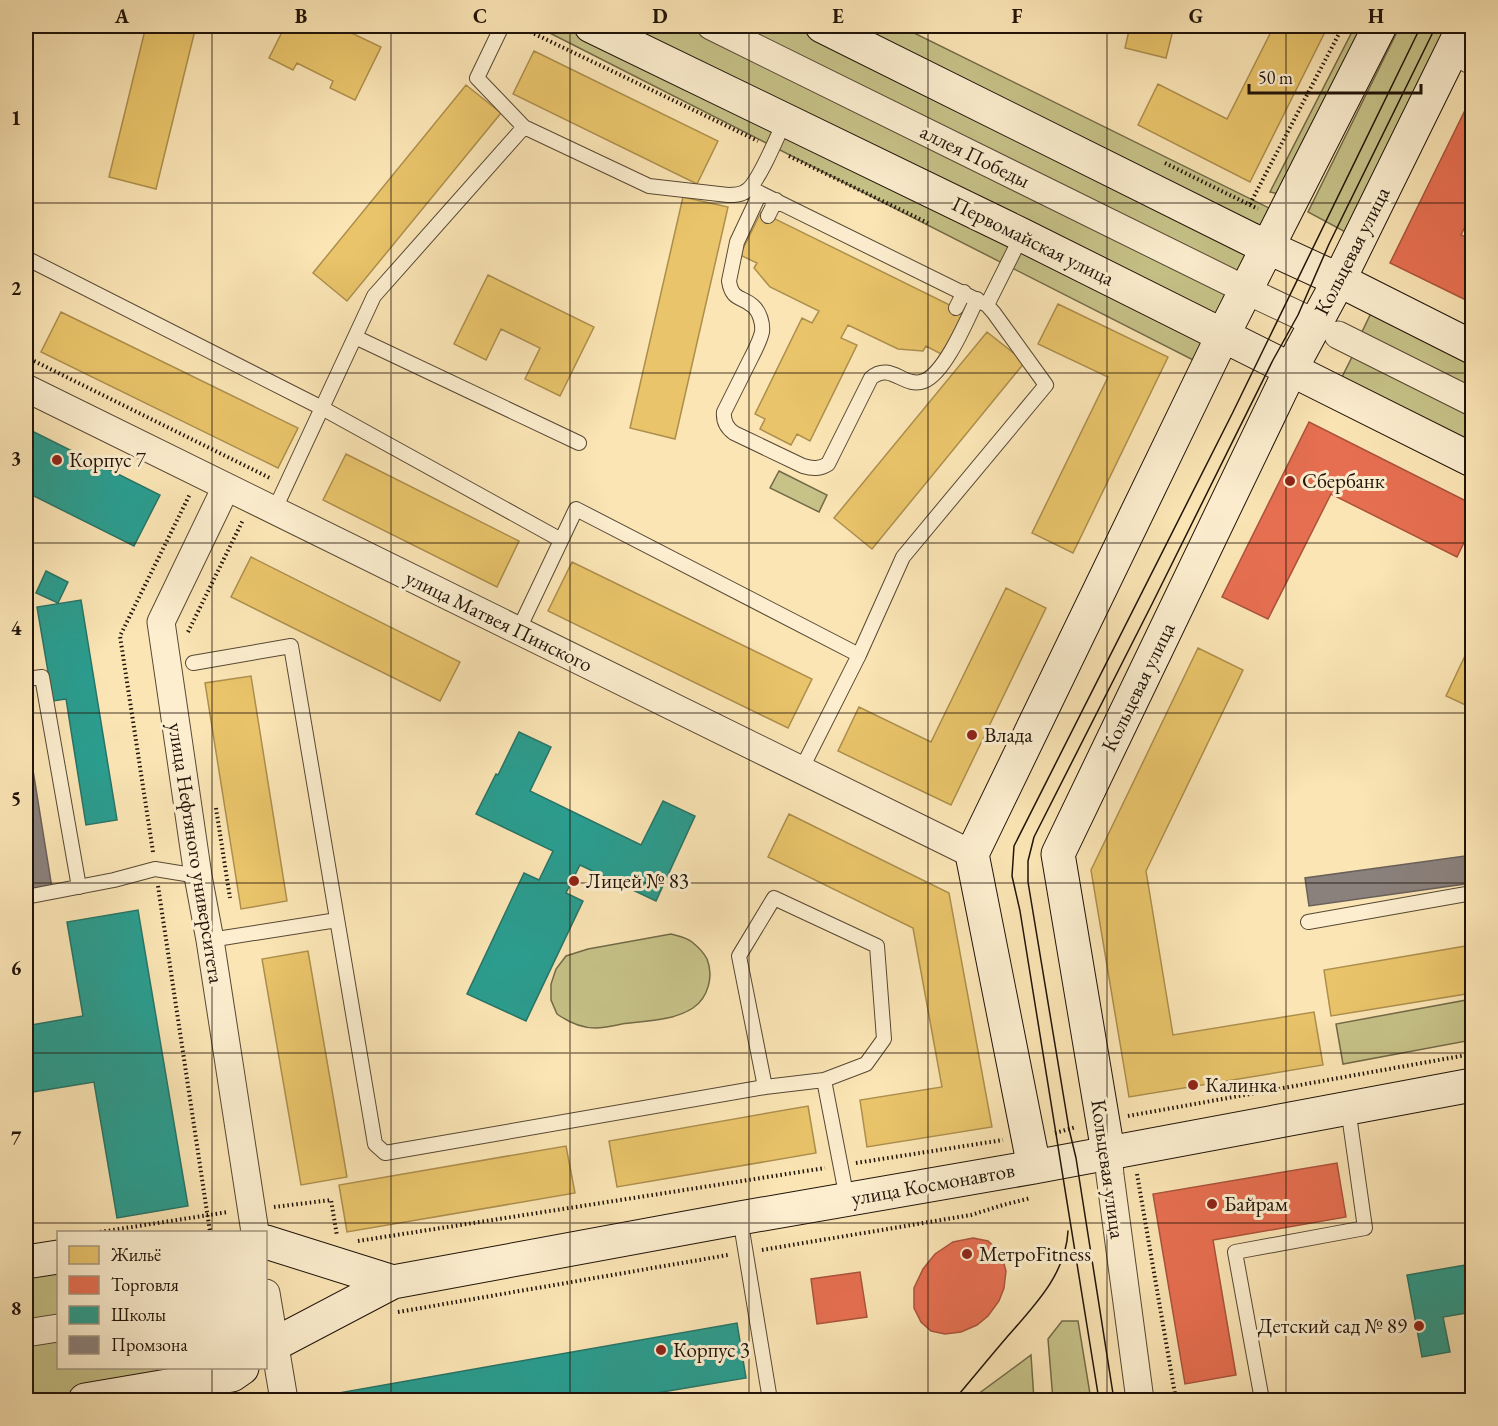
<svg xmlns="http://www.w3.org/2000/svg" width="1498" height="1426" font-family="'EB Garamond',serif">
<rect width="100%" height="100%" fill="#fbe5b5"/>
<filter id="stains"><feTurbulence type="fractalNoise" baseFrequency=".00333" numOctaves="4"/><feColorMatrix values="0 0 0 0 .2 0 0 0 0 .09 0 0 0 0 .02 0 0 0 .5 -.17"/></filter>
<radialGradient id="worn" r=".72"><stop offset=".6" stop-color="#630" stop-opacity="0"/><stop offset="1" stop-color="#630" stop-opacity=".3"/></radialGradient>
<path fill="#c6c288" stroke="#736a48" stroke-width="1.5" d="M 536,26 L 900,26 L 1277,212 L 1201,364 Z
M 1355,26 L 1371,26 L 1283,195 L 1270,192 Z
M 1400,26 L 1453,26 L 1349,234 L 1308,212 Z
M 1372,311 L 1472,362 L 1472,390 L 1361,334 Z
M 1353,355 L 1472,416 L 1472,443 L 1342,377 Z
M 779,471 L 827,495 L 819,512 L 770,488 Z
M 671,934 C 678,936 686,937 692,942 C 697,946 704,953 707,959 C 714,976 708,998 693,1008 C 673,1021 644,1021 622,1024 C 613,1026 603,1028 595,1028 C 581,1028 567,1021 557,1014 L 551,1000 L 551,984 L 556,969 L 566,956 L 588,949 Z
M 1472,999 L 1472,1040 L 1343,1064 L 1336,1024 Z
M 58,1257 L 58,1368 L 233,1368 L 85,1400 L 26,1400 L 26,1262 Z
M 1062,1321 L 1078,1321 L 1091,1400 L 1053,1400 L 1048,1339 Z
M 1031,1355 L 1034,1400 L 970,1400 Z"/>
<path fill="#e9c46a" stroke="#ad8f4d" stroke-width="1.5" d="M 146,26 L 196,26 L 156,189 L 109,177 Z
M 285,26 L 337,26 L 381,47 L 355,100 L 330,88 L 333,81 L 297,63 L 293,70 L 269,58 Z
M 1130,26 L 1174,26 L 1166,58 L 1125,48 Z
M 1274,26 L 1328,26 L 1250,182 L 1138,125 L 1158,84 L 1227,119 Z
M 534,51 L 718,141 L 697,184 L 513,94 Z
M 466,85 L 501,113 L 347,301 L 313,273 Z
M 683,197 L 728,207 L 675,439 L 630,428 Z
M 761,212 L 964,312 L 943,355 L 926,346 L 923,351 L 898,349 L 848,325 L 841,338 L 857,345 L 810,441 L 797,434 L 791,445 L 760,429 L 765,419 L 755,414 L 802,318 L 812,323 L 819,311 L 770,287 L 754,268 L 757,263 L 740,255 Z
M 488,275 L 594,327 L 560,396 L 525,379 L 540,348 L 501,329 L 486,360 L 454,344 Z
M 1058,304 L 1168,357 L 1073,553 L 1032,533 L 1108,377 L 1038,344 Z
M 61,312 L 298,428 L 278,468 L 41,352 Z
M 987,332 L 1025,362 L 872,549 L 834,518 Z
M 346,454 L 519,541 L 497,587 L 323,500 Z
M 251,557 L 460,662 L 440,701 L 231,597 Z
M 572,562 L 812,679 L 788,728 L 548,611 Z
M 1006,588 L 1046,608 L 951,805 L 838,751 L 859,707 L 931,742 Z
M 1472,641 L 1472,708 L 1446,696 Z
M 1198,648 L 1243,670 L 1146,871 L 1173,1035 L 1314,1012 L 1323,1065 L 1129,1097 L 1091,870 Z
M 251,676 L 287,901 L 241,909 L 205,683 Z
M 789,814 L 949,893 L 992,1127 L 867,1147 L 860,1100 L 942,1087 L 913,928 L 768,857 Z
M 1472,945 L 1472,993 L 1331,1016 L 1324,970 Z
M 308,951 L 347,1177 L 301,1185 L 262,959 Z
M 808,1106 L 816,1153 L 617,1187 L 609,1141 Z
M 566,1146 L 575,1193 L 347,1232 L 339,1185 Z"/>
<path fill="#e76f51" stroke="#ab533b" stroke-width="1.5" d="M 1472,96 L 1472,212 L 1461,235 L 1472,240 L 1472,303 L 1390,263 Z
M 1309,422 L 1472,504 L 1472,526 L 1457,557 L 1331,494 L 1268,619 L 1222,597 Z
M 1337,1163 L 1346,1217 L 1213,1240 L 1236,1375 L 1185,1384 L 1153,1194 Z
M 973,1238 L 988,1241 L 1001,1253 L 1006,1271 L 1004,1288 L 999,1301 L 988,1316 L 977,1325 L 961,1332 L 945,1334 L 931,1331 L 921,1322 L 914,1308 L 914,1288 L 923,1269 L 935,1254 L 953,1242 Z
M 860,1272 L 867,1317 L 817,1324 L 811,1279 Z"/>
<path fill="#2a9d8f" stroke="#277466" stroke-width="1.5" d="M 26,428 L 160,495 L 134,546 L 26,492 Z
M 46,571 L 68,582 L 58,603 L 36,593 Z
M 81,600 L 117,820 L 86,825 L 66,699 L 53,701 L 37,607 Z
M 519,732 L 551,747 L 530,791 L 641,845 L 663,801 L 695,816 L 656,901 L 580,865 L 566,893 L 583,901 L 526,1021 L 467,994 L 524,873 L 539,880 L 553,851 L 476,814 L 496,774 L 498,775 Z
M 138,910 L 188,1206 L 117,1218 L 94,1082 L 26,1093 L 26,1026 L 83,1016 L 67,922 Z
M 1472,1264 L 1472,1312 L 1443,1317 L 1450,1352 L 1422,1357 L 1407,1275 Z
M 737,1323 L 746,1378 L 615,1400 L 328,1400 L 327,1395 Z"/>
<path fill="#8a817c" stroke="#6a6059" stroke-width="1.5" d="M 26,727 L 52,888 L 26,892 Z
M 1472,855 L 1472,883 L 1309,906 L 1305,878 Z"/>
<g fill="none" stroke-linecap="round" stroke-linejoin="round">
<g stroke="#574833" stroke-width="16">
<path id="lane" d="M 502,26 L 477,78 L 524,127 L 649,186 L 728,195 C 734,195 741,195 746,191 C 758,184 778,135 785,120
M 1450,56 L 1472,68
M 752,189 L 985,304
M 760,193 L 737,242 L 729,281 C 732,301 742,296 753,306 C 760,312 763,324 762,332 C 760,341 755,350 751,358 C 742,376 733,394 724,412 C 723,422 727,428 734,433 L 803,466 C 813,469 820,469 828,464 L 871,378 C 891,361 904,389 924,381 C 945,373 967,320 977,299
M 768,216 L 776,200
M 26,258 L 322,408 L 561,540
M 956,308 L 964,292
M 355,337 L 579,443
M 274,511 L 374,296 L 524,127
M 518,631 L 576,509 L 859,655 L 801,770
M 859,655 L 903,557 L 1046,385 L 994,313 L 987,305 L 1022,235
M 193,663 L 291,646 L 375,1144 L 385,1153 L 765,1087 L 824,1080
M 26,679 L 42,677 L 79,887
M 26,897 L 114,880 L 155,869 L 198,876
M 1308,922 L 1472,893
M 210,940 L 337,920
M 765,1087 L 739,956 L 774,898 L 877,946 L 884,1039 L 866,1064 L 824,1080 L 847,1199
M 740,1218 L 770,1400
M 1262,1400 L 1235,1252 L 1365,1228 L 1348,1108"/>
</g>
<g stroke="#574833" stroke-width="29">
<path id="street" d="M 711,26 L 1240,287
M 1256,295 L 1307,319
M 1338,335 L 1472,402
M 26,388 L 972,854
M 226,487 L 161,622 L 198,876 L 210,940 L 255,1232
M 1108,1152 L 1110,1175 L 1140,1400
M 266,1293 L 284,1400
M 26,1333 L 58,1328"/>
</g>
<g stroke="#201308" stroke-width="35">
<path id="secondary" d="M 591,26 L 1022,235 L 1472,460
M 822,26 L 1250,239 L 1339,280 L 1472,347
M 1108,1152 L 1058,854 L 1291,369 L 1339,280 L 1464,26
M 1034,1167 L 972,854 L 1223,335 L 1380,26
M 266,1242 L 393,1282
M 26,1262 L 58,1257
M 266,1351 L 275,1344 L 393,1282 L 740,1218 L 1034,1167 L 1472,1085
M 85,1400 L 232,1375 L 242,1368"/>
</g>
<path stroke="#201308" stroke-width="4" stroke-dasharray="1.5 3" stroke-linecap="butt" d="M 518,26 L 758,141
M 789,156 L 928,223
M 1165,163 L 1258,209
M 1250,204 L 1343,26
M 26,357 L 272,479
M 188,632 L 243,520
M 216,808 L 230,898
M 153,852 L 120,636 L 190,494
M 158,886 L 210,1232
M 1128,1116 L 1472,1054
M 1055,1133 L 1076,1127
M 856,1163 L 1003,1140
M 1137,1174 L 1176,1400
M 274,1207 L 331,1200 L 337,1236
M 100,1232 L 228,1212
M 358,1241 L 825,1168
M 762,1250 L 971,1215 L 1003,1205 L 1031,1198
M 398,1312 L 728,1255"/>
<use href="#lane" stroke="#fceecf" stroke-width="14"/>
<use href="#street" stroke="#fceecf" stroke-width="27"/>
<use href="#secondary" stroke="#fceecf" stroke-width="33"/>
<path stroke="#201308" stroke-width="1.5" d="M 954,1400 C 972,1379 989,1358 1007,1337 C 1034,1306 1066,1274 1068,1231
M 1099,1400 L 1020,911 L 1012,876 L 1014,846 L 1232,414 L 1421,26
M 1114,1400 L 1076,1158 L 1069,1129 L 1028,882 L 1028,861 L 1034,837 L 1152,604 L 1273,360 L 1298,315 L 1329,244 L 1436,26"/>
</g>
<path fill="none" stroke="#201308" stroke-width="1.5" stroke-opacity="0.55" d="M 212,26 L 212,1232M 391,26 L 391,1400M 570,26 L 570,1400M 749,26 L 749,1400M 928,26 L 928,1400M 1107,26 L 1107,1400M 1286,26 L 1286,1400M 26,203 L 1472,203M 26,373 L 1472,373M 26,543 L 1472,543M 26,713 L 1472,713M 26,883 L 1472,883M 26,1053 L 1472,1053M 26,1223 L 1472,1223M 212,1368 L 212,1400"/>
<g fill="#8f2418" stroke="#fceecf" stroke-width="2">
<circle cx="57" cy="460" r="6"/>
<circle cx="1290" cy="481" r="6"/>
<circle cx="972" cy="735" r="6"/>
<circle cx="574" cy="881" r="6"/>
<circle cx="1193" cy="1085" r="6"/>
<circle cx="1212" cy="1204" r="6"/>
<circle cx="967" cy="1254" r="6"/>
<circle cx="1419" cy="1326" r="6"/>
<circle cx="661" cy="1350" r="6"/>
</g>
<g text-anchor="middle" stroke-width="6" stroke-linejoin="round" paint-order="stroke">
<g font-size="21" fill="#201308" stroke="#fceecf">
<text transform="translate(975 156) rotate(26)" y="7">аллея Победы</text>
<text transform="translate(1033 241) rotate(26)" y="7">Первомайская улица</text>
<text transform="translate(1352 251) rotate(-63)" y="7">Кольцевая улица</text>
<text transform="translate(499 621) rotate(26)" y="7">улица Матвея Пинского</text>
<text transform="translate(1138 687) rotate(-64)" y="7">Кольцевая улица</text>
<text transform="translate(196 853) rotate(81)" y="7">улица Нефтяного университета</text>
<text transform="translate(1108 1169) rotate(82)" y="7">Кольцевая улица</text>
<text transform="translate(933 1184) rotate(-10)" y="7">улица Космонавтов</text>
</g>
<g font-size="21" fill="#201308" stroke="#fceecf" text-anchor="start">
<text x="69" y="467">Корпус 7</text>
<text x="1302" y="488">Сбербанк</text>
<text x="984" y="742">Влада</text>
<text x="586" y="888">Лицей № 83</text>
<text x="1205" y="1092">Калинка</text>
<text x="1224" y="1211">Байрам</text>
<text x="979" y="1261">МетроFitness</text>
<text x="1407" y="1333" text-anchor="end">Детский сад № 89</text>
<text x="673" y="1357">Корпус 3</text>
</g>
</g>
<rect width="1498" height="1426" fill="none" stroke="#fbe5b5" stroke-width="66"/>
<rect x="57" y="1231" width="210" height="138" fill="#fceecf" stroke="#a4967f" stroke-width="1.5"/>
<rect x="69" y="1246" width="30" height="18" fill="#e9c46a" stroke="#a4967f" stroke-width="1.5"/>
<text x="111" y="1261" font-size="18" fill="#201308">Жильё</text>
<rect x="69" y="1276" width="30" height="18" fill="#e76f51" stroke="#a4967f" stroke-width="1.5"/>
<text x="111" y="1291" font-size="18" fill="#201308">Торговля</text>
<rect x="69" y="1306" width="30" height="18" fill="#2a9d8f" stroke="#a4967f" stroke-width="1.5"/>
<text x="111" y="1321" font-size="18" fill="#201308">Школы</text>
<rect x="69" y="1336" width="30" height="18" fill="#8a817c" stroke="#a4967f" stroke-width="1.5"/>
<text x="111" y="1351" font-size="18" fill="#201308">Промзона</text>
<path d="M1249 84v9h172v-9" fill="none" stroke="#201308" stroke-width="3"/>
<text x="1258" y="84" font-size="18" fill="#201308" stroke="#fceecf" stroke-width="4.5" paint-order="stroke">50 m</text>
<rect x="33" y="33" width="1432" height="1360" fill="none" stroke="#201308" stroke-width="2"/>
<g font-size="20" text-anchor="middle" font-weight="bold" fill="#201308">
<text x="122" y="23">A</text>
<text x="301" y="23">B</text>
<text x="480" y="23">C</text>
<text x="660" y="23">D</text>
<text x="838" y="23">E</text>
<text x="1017" y="23">F</text>
<text x="1196" y="23">G</text>
<text x="1376" y="23">H</text>
<text x="16" y="125">1</text>
<text x="16" y="295">2</text>
<text x="16" y="465">3</text>
<text x="16" y="635">4</text>
<text x="16" y="805">5</text>
<text x="16" y="975">6</text>
<text x="16" y="1145">7</text>
<text x="16" y="1315">8</text>
</g>
<rect width="100%" height="100%" filter="url(#stains)"/>
<rect width="100%" height="100%" fill="url(#worn)"/>
</svg>
